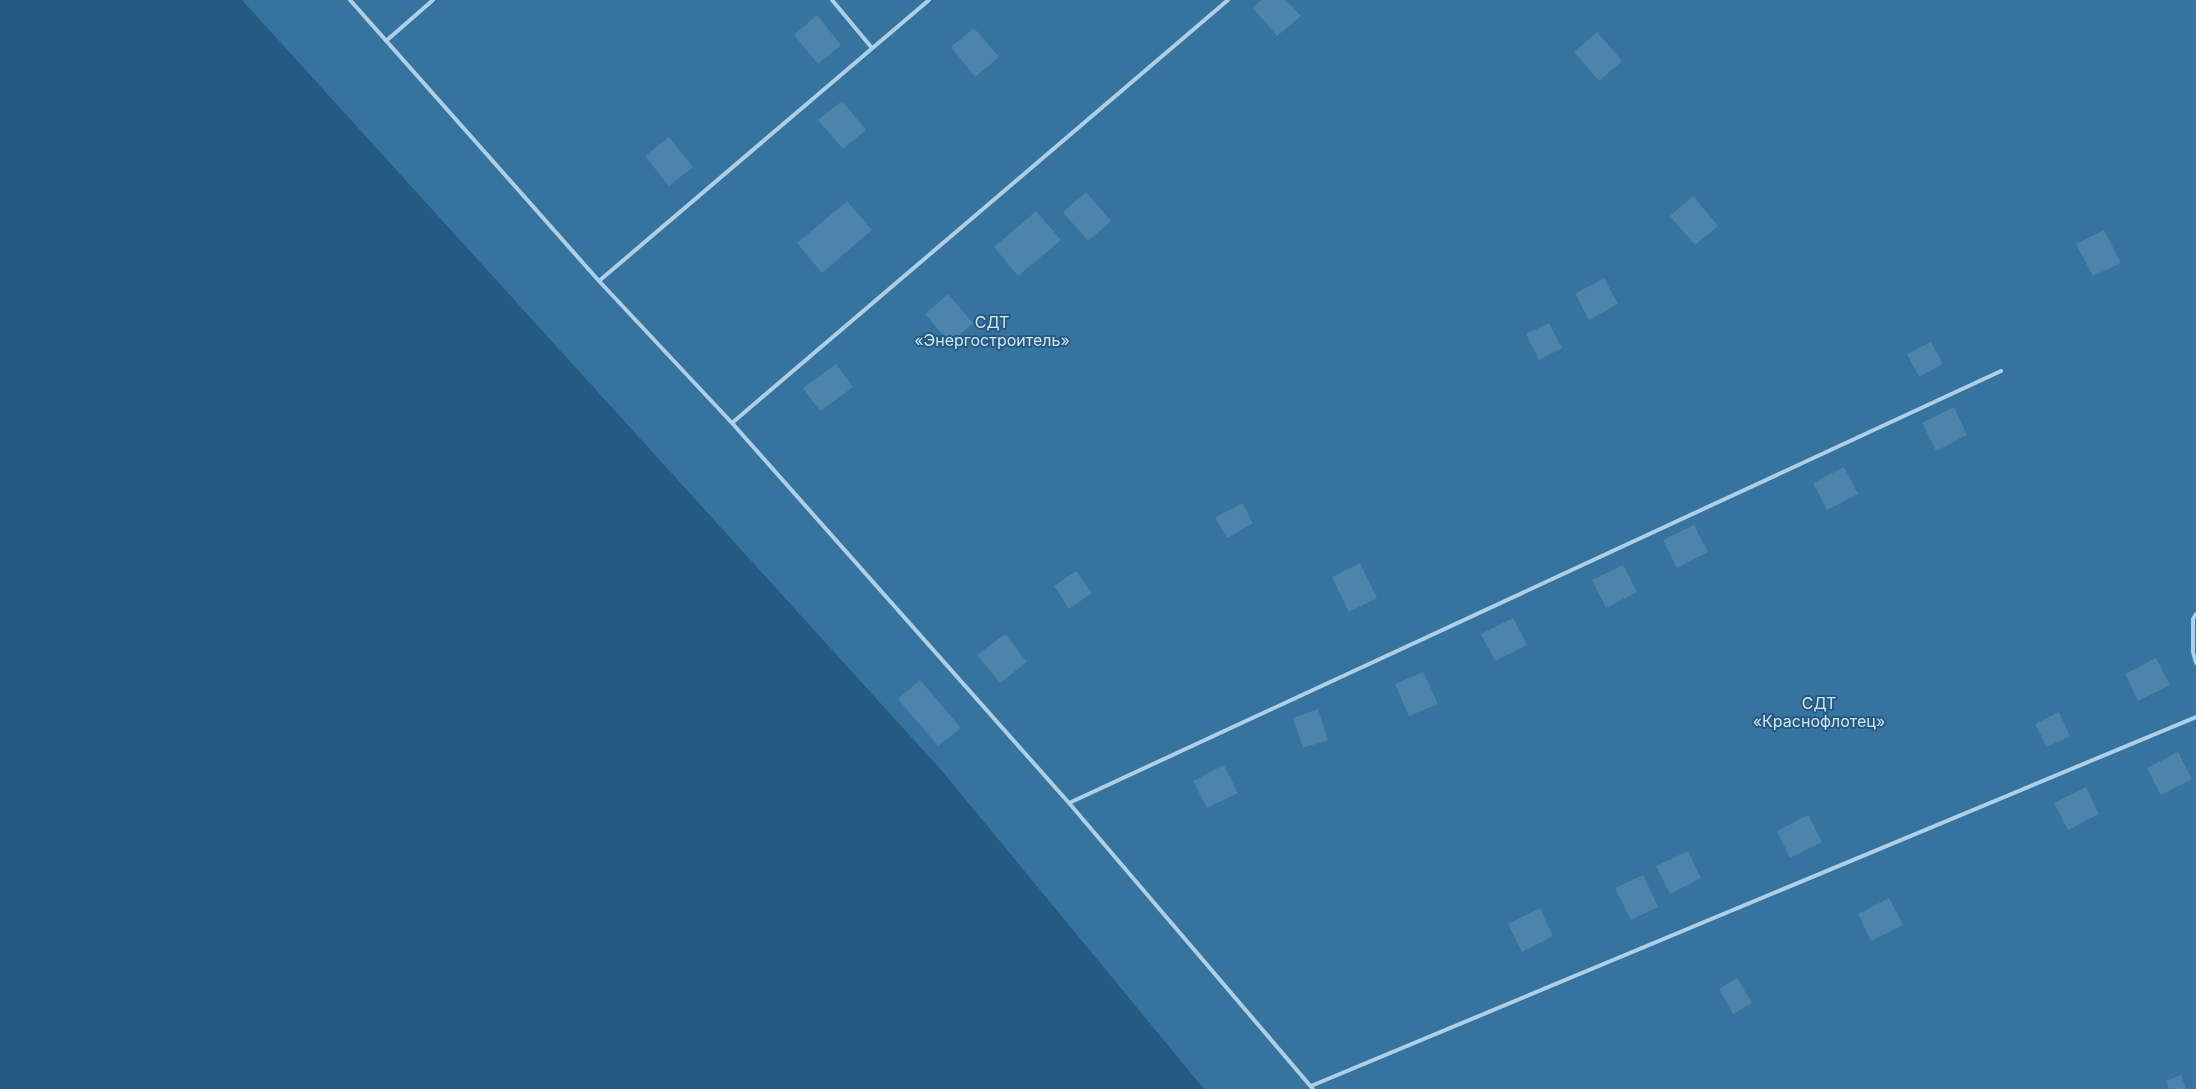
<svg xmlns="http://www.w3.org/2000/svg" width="2196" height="1089" font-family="Inter,sans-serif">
<rect width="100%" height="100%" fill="#255a83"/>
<path fill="#36739e" d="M 242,0 L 2196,0 L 2196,1089 L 1204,1089 L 942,771 Z"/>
<path fill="#4d84ab" d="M 1261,0 L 1286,0 L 1301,16 L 1277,36 L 1253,8 Z
M 817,15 L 841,45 L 818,64 L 794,35 Z
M 974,28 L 999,57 L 975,77 L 951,47 Z
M 1597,32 L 1622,61 L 1599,81 L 1574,52 Z
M 842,101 L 866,130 L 843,149 L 818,120 Z
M 669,137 L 693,167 L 669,186 L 645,156 Z
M 1086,192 L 1111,221 L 1088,241 L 1063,212 Z
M 1693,196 L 1718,226 L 1695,245 L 1670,216 Z
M 847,201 L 872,230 L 822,273 L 797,243 Z
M 1036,211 L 1061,240 L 1018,276 L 994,247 Z
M 2104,230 L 2121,263 L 2093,276 L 2076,244 Z
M 1604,278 L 1618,304 L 1589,320 L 1575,294 Z
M 948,294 L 973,323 L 950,343 L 925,314 Z
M 1549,323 L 1562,348 L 1539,360 L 1526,334 Z
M 1931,342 L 1943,364 L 1919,377 L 1907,354 Z
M 836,364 L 853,387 L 820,411 L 803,388 Z
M 1954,407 L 1967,435 L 1936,451 L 1922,423 Z
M 1844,467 L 1858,494 L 1827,510 L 1813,483 Z
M 1242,503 L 1253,523 L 1227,538 L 1215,518 Z
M 1694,525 L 1708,552 L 1677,568 L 1663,540 Z
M 1360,563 L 1377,598 L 1349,612 L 1332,577 Z
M 1623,565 L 1637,592 L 1606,608 L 1592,580 Z
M 1076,571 L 1092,593 L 1069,609 L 1054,586 Z
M 1513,618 L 1527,645 L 1495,661 L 1481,634 Z
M 1005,634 L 1027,662 L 1000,683 L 977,655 Z
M 2156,658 L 2170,685 L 2138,701 L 2125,674 Z
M 1423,672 L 1438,704 L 1409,716 L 1395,684 Z
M 920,680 L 961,728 L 938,746 L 898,699 Z
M 1318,709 L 1328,740 L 1303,748 L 1293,718 Z
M 2059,712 L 2070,736 L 2047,747 L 2035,724 Z
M 2178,752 L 2192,779 L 2161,795 L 2147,768 Z
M 1224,765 L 1238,793 L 1207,808 L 1193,781 Z
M 2086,787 L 2099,814 L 2068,830 L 2054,803 Z
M 1808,815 L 1822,842 L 1790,858 L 1777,831 Z
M 1688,851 L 1701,878 L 1670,894 L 1656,866 Z
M 1643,875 L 1658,907 L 1631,920 L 1615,888 Z
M 1889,898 L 1903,925 L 1871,941 L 1858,914 Z
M 1540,908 L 1553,936 L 1522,952 L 1508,924 Z
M 1737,978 L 1752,1003 L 1733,1014 L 1719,989 Z
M 2181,1075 L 2186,1089 L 2169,1089 L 2166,1081 Z"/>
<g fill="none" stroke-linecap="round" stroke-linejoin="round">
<path stroke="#aecfe7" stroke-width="4" d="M 350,0 L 599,281 L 732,423 L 1069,803 L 1313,1089
M 832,0 L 872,48
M 386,41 L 433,0
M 599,281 L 929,0
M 732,423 L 1228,0
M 2196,614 L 2193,619 L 2193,652 L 2196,663
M 1069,803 L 2001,371
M 1311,1086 L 2196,717"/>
</g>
<g text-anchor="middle" stroke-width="4" stroke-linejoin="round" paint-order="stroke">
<g font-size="16" fill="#d1e7f6" stroke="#255a83">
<text x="992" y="328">СДТ<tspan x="992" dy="18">«Энергостроитель»</tspan></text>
<text x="1819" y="709">СДТ<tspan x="1819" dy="18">«Краснофлотец»</tspan></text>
</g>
</g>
</svg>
